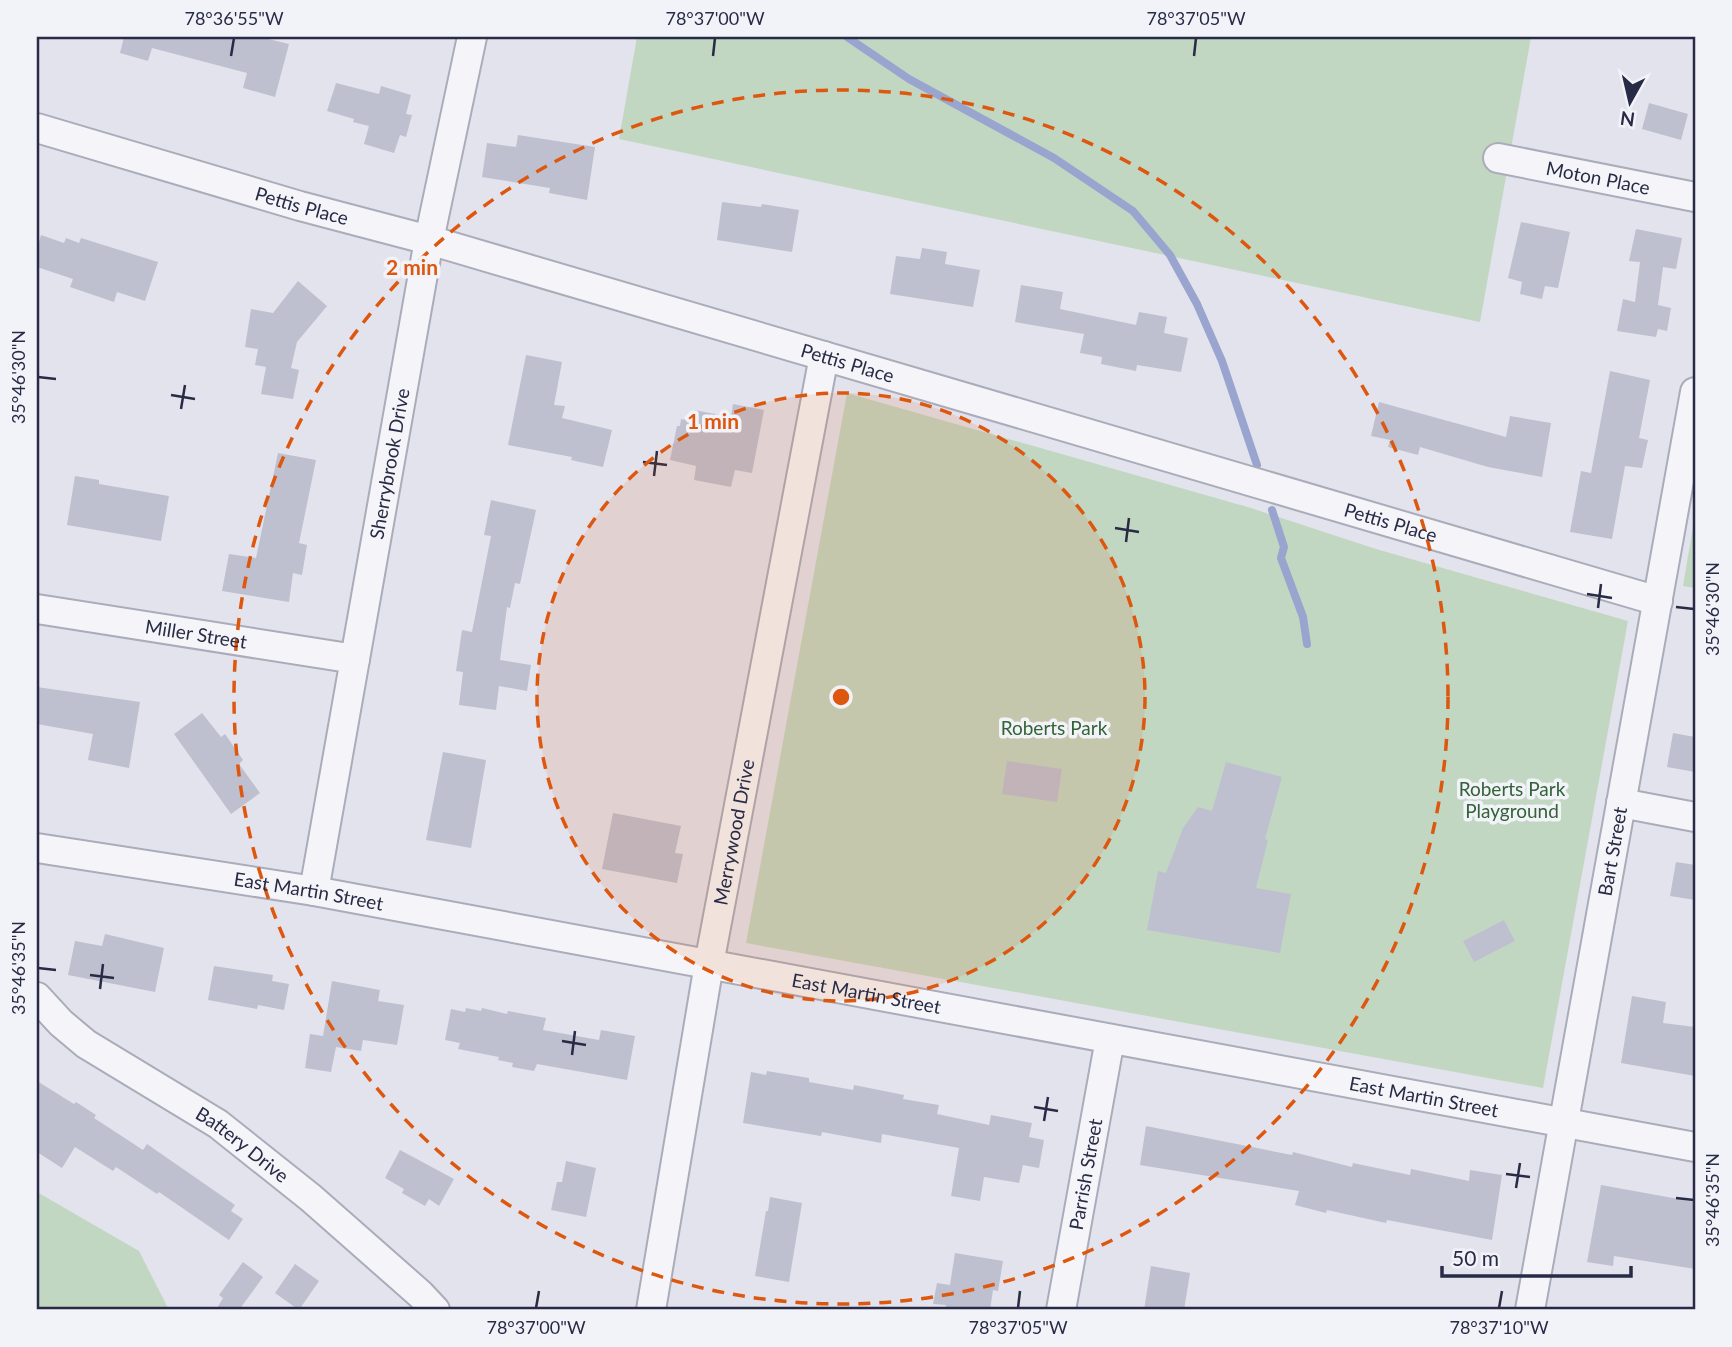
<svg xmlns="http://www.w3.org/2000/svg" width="1732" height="1347" font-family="Lato,sans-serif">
<rect width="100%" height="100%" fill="#e2e3ec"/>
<path fill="#c2d7c2" d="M 637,37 L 1531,37 L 1480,322 L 619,139 Z
M 847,393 L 1251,508 L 1376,549 L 1628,621 L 1543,1088 L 746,943 Z
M 1695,515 L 1695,588 L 1683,586 Z
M 37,1192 L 139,1251 L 169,1310 L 37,1310 Z"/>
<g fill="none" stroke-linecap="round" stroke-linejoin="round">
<path stroke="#99a5cf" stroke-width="8" d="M 847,37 L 909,79 L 1054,158 L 1133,211 L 1170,255 L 1197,304 L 1222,361 L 1257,465
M 1272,510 L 1284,547 L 1281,558 L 1303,617 L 1307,644"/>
</g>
<path fill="#bec0cf" d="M 124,37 L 260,37 L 289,44 L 275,97 L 243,88 L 247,73 L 152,48 L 148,61 L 120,53 Z
M 336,83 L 379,94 L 381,86 L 411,95 L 406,114 L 412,115 L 406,137 L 400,135 L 394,153 L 364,144 L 369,126 L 353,122 L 354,119 L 327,111 Z
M 1649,103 L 1688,114 L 1681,140 L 1642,129 Z
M 518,135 L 595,147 L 587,200 L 549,193 L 550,188 L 482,177 L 487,143 L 516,147 Z
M 722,202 L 761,207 L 762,204 L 799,210 L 792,252 L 717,240 Z
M 1521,222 L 1570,232 L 1558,288 L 1545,286 L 1542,299 L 1520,294 L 1522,282 L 1508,278 Z
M 1636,229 L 1682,238 L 1676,269 L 1663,267 L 1658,305 L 1671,308 L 1667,331 L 1658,329 L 1656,337 L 1617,331 L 1623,299 L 1635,302 L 1640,262 L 1629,261 Z
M 41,235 L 64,243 L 66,238 L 79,243 L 81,238 L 158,262 L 145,301 L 117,292 L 114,302 L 70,287 L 73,279 L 37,267 L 37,249 Z
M 922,248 L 947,252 L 945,264 L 980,270 L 973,307 L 890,294 L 896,256 L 920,259 Z
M 298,281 L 327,306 L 297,342 L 291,368 L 299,370 L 293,399 L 261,394 L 266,367 L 255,365 L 258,349 L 245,347 L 251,309 L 273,313 Z
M 1021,285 L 1063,292 L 1060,309 L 1136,325 L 1139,312 L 1167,317 L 1164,333 L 1188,338 L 1181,372 L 1137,365 L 1136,371 L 1101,364 L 1102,357 L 1080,353 L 1084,334 L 1015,322 Z
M 526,355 L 562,362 L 554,405 L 565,406 L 562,418 L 612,430 L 603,467 L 571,460 L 572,457 L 508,445 Z
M 1610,371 L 1650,380 L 1639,438 L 1648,440 L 1642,468 L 1625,466 L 1612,539 L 1570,532 L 1581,471 L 1591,473 Z
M 1379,402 L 1506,437 L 1510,416 L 1551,423 L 1542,477 L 1488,467 L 1420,447 L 1418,455 L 1388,447 L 1390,440 L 1371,436 Z
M 733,404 L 764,410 L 752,473 L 735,470 L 731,487 L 694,480 L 696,466 L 670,460 L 677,426 L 680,426 L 681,419 L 692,421 L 694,410 L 731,417 Z
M 278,453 L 316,460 L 299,543 L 307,545 L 302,575 L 293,573 L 289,602 L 222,591 L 229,554 L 256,558 Z
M 75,476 L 99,480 L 99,484 L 169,496 L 161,541 L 67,525 Z
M 491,500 L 536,510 L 520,584 L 515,583 L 510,608 L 507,607 L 500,660 L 531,665 L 527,691 L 499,686 L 496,710 L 459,705 L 463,672 L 456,671 L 462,630 L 472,632 L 491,536 L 484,535 Z
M 37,687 L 140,702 L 129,768 L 88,760 L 93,734 L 37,724 Z
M 202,713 L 221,737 L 225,734 L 243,760 L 239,764 L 260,793 L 231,814 L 174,734 Z
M 1673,733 L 1695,737 L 1695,772 L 1667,767 Z
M 443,752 L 486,760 L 471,848 L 426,840 Z
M 1007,761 L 1062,769 L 1057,802 L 1002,794 Z
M 1226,762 L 1282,777 L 1265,839 L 1268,840 L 1256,888 L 1291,894 L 1280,953 L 1147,930 L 1158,871 L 1166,873 L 1183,828 L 1198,807 L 1212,811 Z
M 613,813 L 681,826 L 675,853 L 683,854 L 677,883 L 602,869 Z
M 1676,862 L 1695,865 L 1695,900 L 1670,896 Z
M 1504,920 L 1515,941 L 1474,962 L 1463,941 Z
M 105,934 L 164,948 L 155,992 L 68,975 L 75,941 L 102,946 Z
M 214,966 L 273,975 L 272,981 L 289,984 L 284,1010 L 258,1005 L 257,1009 L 208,1000 Z
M 332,981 L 380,990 L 378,1001 L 404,1005 L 397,1045 L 363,1040 L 361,1051 L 336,1047 L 331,1072 L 305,1068 L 310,1034 L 323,1036 Z
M 1632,996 L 1666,1002 L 1663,1023 L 1695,1027 L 1695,1076 L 1621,1063 Z
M 466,1008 L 481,1011 L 482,1008 L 507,1014 L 508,1011 L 546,1018 L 543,1030 L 599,1040 L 601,1030 L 635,1036 L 627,1080 L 537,1064 L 534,1071 L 512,1067 L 513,1063 L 498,1060 L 499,1057 L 458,1049 L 460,1043 L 445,1040 L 451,1009 L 465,1012 Z
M 767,1071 L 809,1078 L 809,1082 L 853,1090 L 854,1085 L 904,1095 L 903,1099 L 939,1105 L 937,1114 L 989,1125 L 991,1115 L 1032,1123 L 1029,1137 L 1044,1140 L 1039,1168 L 1023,1165 L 1019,1183 L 984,1177 L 980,1201 L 951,1196 L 959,1148 L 882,1134 L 881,1143 L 822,1132 L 821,1136 L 743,1123 L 751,1072 L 766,1075 Z
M 37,1081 L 74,1104 L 76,1102 L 96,1115 L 94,1118 L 143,1150 L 147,1144 L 235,1205 L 231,1211 L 243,1219 L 229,1240 L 159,1192 L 157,1194 L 116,1167 L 113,1171 L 75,1147 L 62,1168 L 37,1152 Z
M 1146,1126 L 1292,1155 L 1293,1152 L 1352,1167 L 1353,1163 L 1410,1175 L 1411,1169 L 1469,1181 L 1470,1170 L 1502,1175 L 1492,1240 L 1387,1220 L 1386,1223 L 1327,1210 L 1326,1213 L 1295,1205 L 1299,1191 L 1140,1165 Z
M 400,1150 L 454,1179 L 439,1206 L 429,1199 L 425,1206 L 402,1193 L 404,1189 L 385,1178 Z
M 566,1161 L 596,1168 L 586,1217 L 551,1210 L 557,1182 L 562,1182 Z
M 1601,1185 L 1695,1202 L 1695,1269 L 1614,1256 L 1613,1266 L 1587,1262 Z
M 770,1197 L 802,1203 L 789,1282 L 755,1276 L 766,1211 L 768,1211 Z
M 955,1253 L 1003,1261 L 998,1291 L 993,1290 L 990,1310 L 945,1310 L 946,1305 L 933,1304 L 937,1283 L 950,1285 Z
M 243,1262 L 263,1277 L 239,1310 L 216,1310 L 223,1298 L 219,1295 Z
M 295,1264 L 319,1281 L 299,1310 L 275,1293 Z
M 1151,1266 L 1190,1273 L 1184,1310 L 1144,1310 Z"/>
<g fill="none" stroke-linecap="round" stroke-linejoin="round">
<g stroke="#aaacba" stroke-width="32">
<g id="minor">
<path id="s1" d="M 37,128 L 300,206 L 429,240 L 1658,601"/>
<path id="s2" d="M 1498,158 L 1695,197"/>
<path id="s3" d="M 37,609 L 355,659"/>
<path d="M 1621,803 L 1695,817"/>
<path id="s4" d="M 37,848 L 314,891 L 1695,1147"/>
<path id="s5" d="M 314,891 L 429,240 L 472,37"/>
<path id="s6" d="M 37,997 L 61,1023 L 86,1044 L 218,1124 L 311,1198 L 420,1294 L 435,1310"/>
<path id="s7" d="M 651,1310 L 709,964 L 824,356"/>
<path id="s8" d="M 1061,1310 L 1110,1039"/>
<path id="s9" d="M 1530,1310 L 1695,392"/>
</g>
</g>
<use href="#minor" stroke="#f5f5f9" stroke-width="28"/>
</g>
<path fill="none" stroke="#282b46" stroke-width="2.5" d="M 231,56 L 234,38M 713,56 L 715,38M 1194,56 L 1196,38M 38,377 L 56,379M 171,395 L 195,399M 181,409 L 185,385M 643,462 L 667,465M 654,476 L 657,451M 1115,528 L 1139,532M 1126,542 L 1129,518M 1587,594 L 1612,598M 1676,607 L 1694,609M 1598,608 L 1601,584M 38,968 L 56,970M 90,975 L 114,978M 100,989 L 103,964M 562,1041 L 586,1045M 572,1055 L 575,1031M 1034,1107 L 1058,1111M 1044,1121 L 1048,1097M 1506,1174 L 1530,1177M 1516,1188 L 1520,1163M 1676,1198 L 1694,1200M 536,1308 L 539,1291M 1018,1308 L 1020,1291M 1499,1308 L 1502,1291"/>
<circle cx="841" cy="697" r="304" fill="#de570f" fill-opacity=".12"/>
<g fill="none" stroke="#de570f" stroke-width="3.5" stroke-dasharray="12 9">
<circle cx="841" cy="697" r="304"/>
<circle cx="841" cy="697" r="607"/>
</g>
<g text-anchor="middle" stroke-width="7" stroke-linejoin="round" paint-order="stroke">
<g font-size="19" fill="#282b46" stroke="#f2f3f9">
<text dy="7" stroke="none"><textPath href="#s2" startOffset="102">Moton Place</textPath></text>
<text dy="7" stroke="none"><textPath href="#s1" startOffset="276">Pettis Place</textPath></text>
<text dy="7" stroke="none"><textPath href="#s1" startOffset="844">Pettis Place</textPath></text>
<text dy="7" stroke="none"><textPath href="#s5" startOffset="434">Sherrybrook Drive</textPath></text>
<text dy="7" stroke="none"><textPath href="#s1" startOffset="1410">Pettis Place</textPath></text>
<text dy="7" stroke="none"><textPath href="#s3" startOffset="161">Miller Street</textPath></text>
<text dy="7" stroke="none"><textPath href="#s7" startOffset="485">Merrywood Drive</textPath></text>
<text dy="7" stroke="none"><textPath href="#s9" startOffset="466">Bart Street</textPath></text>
<text dy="7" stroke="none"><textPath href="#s4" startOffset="275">East Martin Street</textPath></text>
<text dy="7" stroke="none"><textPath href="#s4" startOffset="842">East Martin Street</textPath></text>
<text dy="7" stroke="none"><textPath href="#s4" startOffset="1409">East Martin Street</textPath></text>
<text dy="7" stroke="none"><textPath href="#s6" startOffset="254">Battery Drive</textPath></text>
<text dy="7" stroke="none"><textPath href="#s8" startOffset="138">Parrish Street</textPath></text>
</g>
<g font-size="19" fill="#336336" stroke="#f2f3f9">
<text x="1054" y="735">Roberts Park</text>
<text x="1512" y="796">Roberts Park<tspan x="1512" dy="22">Playground</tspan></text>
</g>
</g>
<circle cx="841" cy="697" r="10" fill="#de570f" stroke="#f2f3f9" stroke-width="3.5"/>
<g font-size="21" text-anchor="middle" font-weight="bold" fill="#de570f" stroke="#f2f3f9" stroke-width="7" stroke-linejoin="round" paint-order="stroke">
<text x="412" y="275">2 min</text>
<text x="713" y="429">1 min</text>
</g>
<rect width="1732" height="1347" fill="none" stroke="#f2f3f9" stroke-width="77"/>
<g transform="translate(1630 102) rotate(188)" stroke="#f2f3f9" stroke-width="5" paint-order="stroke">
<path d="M0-5L12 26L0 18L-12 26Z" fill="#282b46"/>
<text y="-10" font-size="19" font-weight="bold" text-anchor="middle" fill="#282b46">N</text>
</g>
<path d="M1442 1266v10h189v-10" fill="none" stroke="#282b46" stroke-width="3.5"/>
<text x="1452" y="1266" font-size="21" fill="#282b46" stroke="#f2f3f9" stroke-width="5" paint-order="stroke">50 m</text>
<rect x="38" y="38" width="1656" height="1270" fill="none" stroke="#282b46" stroke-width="2.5"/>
<g font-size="18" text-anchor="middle" fill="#282b46">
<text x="234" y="25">78°36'55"W</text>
<text x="715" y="25">78°37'00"W</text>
<text x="1196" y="25">78°37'05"W</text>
<text transform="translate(19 377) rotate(-90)" y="6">35°46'30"N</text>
<text transform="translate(1713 609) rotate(-90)" y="6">35°46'30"N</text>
<text transform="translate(19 968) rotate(-90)" y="6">35°46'35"N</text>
<text transform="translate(1713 1200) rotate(-90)" y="6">35°46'35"N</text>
<text x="536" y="1334">78°37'00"W</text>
<text x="1018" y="1334">78°37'05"W</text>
<text x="1499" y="1334">78°37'10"W</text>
</g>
</svg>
